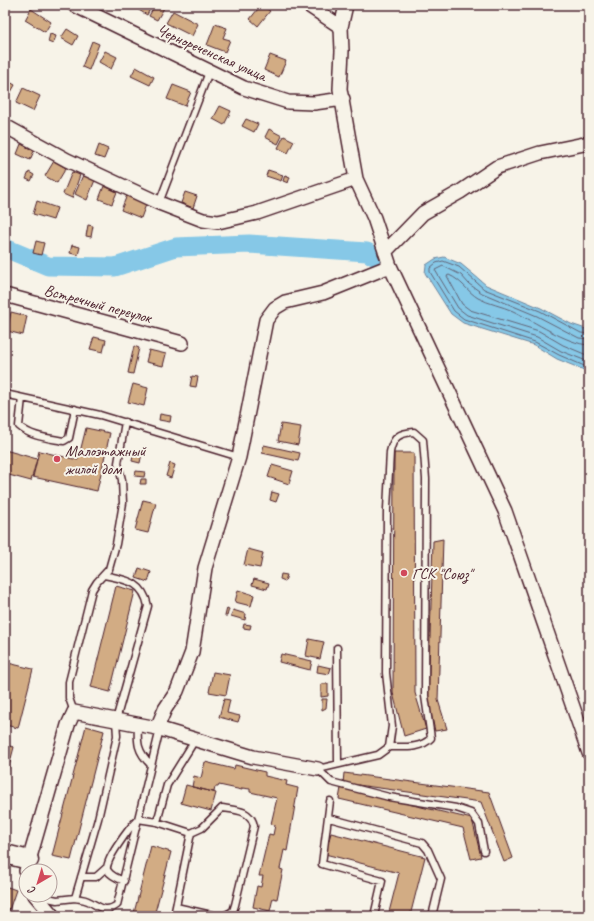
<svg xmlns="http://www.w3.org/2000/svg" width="594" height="921" font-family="Caveat,sans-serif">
<rect width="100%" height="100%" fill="#f7f3e8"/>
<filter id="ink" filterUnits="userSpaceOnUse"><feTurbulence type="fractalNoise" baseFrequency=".025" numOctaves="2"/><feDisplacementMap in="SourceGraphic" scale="8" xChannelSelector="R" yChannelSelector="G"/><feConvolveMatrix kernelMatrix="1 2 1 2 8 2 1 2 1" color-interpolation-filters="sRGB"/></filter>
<g filter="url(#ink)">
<path fill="#86c8e7" stroke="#6e849c" d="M 444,257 L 461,264 L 486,285 L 541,308 L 571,324 L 589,330 L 589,372 L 557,359 L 534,345 L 463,323 L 451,314 L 425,273 L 426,265 L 435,259 Z"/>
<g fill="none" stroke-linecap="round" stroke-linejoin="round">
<path stroke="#626376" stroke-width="1" d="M 589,334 L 581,333 L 540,311 L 484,289 L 459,267 L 443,261 L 436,263 L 430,268 L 430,272 L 454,311 L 464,319 L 535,342 L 559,355 L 589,368
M 589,339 L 579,338 L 537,316 L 482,293 L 469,284 L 461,275 L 443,266 L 435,270 L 458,308 L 467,315 L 537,337 L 561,351 L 589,362
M 589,345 C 567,344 534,321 513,311 C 502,306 489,304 478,298 C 468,292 461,280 449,275 L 447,276 L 462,304 L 470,310 L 539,331 L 563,345 L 589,356"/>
<path stroke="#86c8e7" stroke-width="19" d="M 5,248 L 48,266 L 115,267 L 176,247 L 249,244 L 367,252 L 374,256"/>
</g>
<path fill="#d2ac84" stroke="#4a1f2b" d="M 5,5 L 12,5 L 7,14 L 5,13 Z
M 139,5 L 152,5 L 147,15 L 137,9 Z
M 155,5 L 164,8 L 157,20 L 149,16 Z
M 261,5 L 270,11 L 258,26 L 250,19 Z
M 31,9 L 51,22 L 45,32 L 25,20 Z
M 173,11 L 198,24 L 192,36 L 166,23 Z
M 215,24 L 227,28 L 223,38 L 230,40 L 225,52 L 207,45 Z
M 67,29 L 78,36 L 73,45 L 61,38 Z
M 50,34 L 56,36 L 53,44 L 48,42 Z
M 92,41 L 99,44 L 89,70 L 82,67 Z
M 105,51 L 117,57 L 111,69 L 99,62 Z
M 270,55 L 286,61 L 279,77 L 264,70 Z
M 136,67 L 154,77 L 150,85 L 131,76 Z
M 8,81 L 15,85 L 11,92 L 5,89 Z
M 173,85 L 191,92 L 185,106 L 167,99 Z
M 23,88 L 40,96 L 33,111 L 16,103 Z
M 220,106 L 231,111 L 224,125 L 213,119 Z
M 246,119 L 258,124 L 254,132 L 242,126 Z
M 269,129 L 282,136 L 278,144 L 265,137 Z
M 284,136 L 294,141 L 288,153 L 278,148 Z
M 21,144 L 34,151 L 30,160 L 17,154 Z
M 99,145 L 108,149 L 104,159 L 95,156 Z
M 54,161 L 66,168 L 57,183 L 45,176 Z
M 268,170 L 283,175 L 281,181 L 266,176 Z
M 29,172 L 34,175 L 31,181 L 26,179 Z
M 72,172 L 80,175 L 72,198 L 63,194 Z
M 83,175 L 95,180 L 87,200 L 75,194 Z
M 285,175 L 290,177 L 288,183 L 283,181 Z
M 104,186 L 117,192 L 112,204 L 99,199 Z
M 185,192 L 197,196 L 193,208 L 181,203 Z
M 127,195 L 147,202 L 141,218 L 121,210 Z
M 37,201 L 57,208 L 53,220 L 33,214 Z
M 88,225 L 93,226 L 91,237 L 86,236 Z
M 36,241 L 44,243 L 41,255 L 33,253 Z
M 72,245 L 80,247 L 78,255 L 70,253 Z
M 11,312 L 27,316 L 23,335 L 7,331 Z
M 94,337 L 106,340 L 103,352 L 90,349 Z
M 134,346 L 139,348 L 133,374 L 128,373 Z
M 149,350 L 166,354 L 163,366 L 146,362 Z
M 192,376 L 198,377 L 196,387 L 190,386 Z
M 133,384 L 148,388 L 144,406 L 128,402 Z
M 160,414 L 171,416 L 170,422 L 159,420 Z
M 281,424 L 301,427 L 298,445 L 278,441 Z
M 86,428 L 110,433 L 97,491 L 33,477 L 39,451 L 78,460 Z
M 264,445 L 300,453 L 298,461 L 262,453 Z
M 5,450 L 37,459 L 31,481 L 5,474 Z
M 134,451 L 142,453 L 140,463 L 132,461 Z
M 394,453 L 414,453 L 415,693 L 426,729 L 404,736 L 393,693 Z
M 170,463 L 175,465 L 171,478 L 166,476 Z
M 272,465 L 293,471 L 289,484 L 268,477 Z
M 136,471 L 145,472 L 144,477 L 135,476 Z
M 141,479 L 146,479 L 146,484 L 140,484 Z
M 272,492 L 279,494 L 276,502 L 270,500 Z
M 143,500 L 156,503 L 148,533 L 135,530 Z
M 443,539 L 438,700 L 447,729 L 435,731 L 428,701 L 433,541 Z
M 248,549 L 263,553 L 260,568 L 244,565 Z
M 139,568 L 151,572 L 148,582 L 136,578 Z
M 281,574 L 287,575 L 285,581 L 280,579 Z
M 254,579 L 269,583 L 267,589 L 252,585 Z
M 116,586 L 135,591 L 110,692 L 91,687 Z
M 238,590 L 254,595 L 251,606 L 235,602 Z
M 227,608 L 229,609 L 227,616 L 225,616 Z
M 233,610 L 246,614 L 245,620 L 231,616 Z
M 244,624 L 251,625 L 250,629 L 243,628 Z
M 309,639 L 324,642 L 320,659 L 306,656 Z
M 281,654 L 312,661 L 310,670 L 279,662 Z
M 8,663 L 33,669 L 18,728 L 5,725 L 5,677 Z
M 318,665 L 331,668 L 329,674 L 317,672 Z
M 213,672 L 230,675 L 226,695 L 209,692 Z
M 321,684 L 328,684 L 328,696 L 321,697 Z
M 224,699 L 230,700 L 227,713 L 240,716 L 238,722 L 219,717 Z
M 322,699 L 327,699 L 326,708 L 322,710 Z
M 86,726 L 104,731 L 71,860 L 52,856 Z
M 5,745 L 14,747 L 5,782 Z
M 205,762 L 234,769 L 235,765 L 265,772 L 265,776 L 287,781 L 286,785 L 298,788 L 287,851 L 284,850 L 280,869 L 283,870 L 277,899 L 273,898 L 270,911 L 253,907 L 257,886 L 261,887 L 263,876 L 259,876 L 269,834 L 273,835 L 275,825 L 271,824 L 277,798 L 250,792 L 250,789 L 242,788 L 242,790 L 219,785 L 218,787 L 215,787 L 214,792 L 192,787 L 194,776 L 201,778 Z
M 344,773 L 489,792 L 513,858 L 504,862 L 481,802 L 343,783 Z
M 186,785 L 216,793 L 211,811 L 181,803 Z
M 341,788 L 472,819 L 481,857 L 471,859 L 463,828 L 339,799 Z
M 331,833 L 425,857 L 410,916 L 388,916 L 399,873 L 325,854 Z
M 151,846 L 171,852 L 154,916 L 144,916 L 134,913 Z
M 5,886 L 16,890 L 7,916 L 5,916 Z"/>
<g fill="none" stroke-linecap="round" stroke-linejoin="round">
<g stroke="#4a1f2b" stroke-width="9">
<path id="lane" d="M 159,203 L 209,72
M 5,394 L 100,415 L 239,457
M 22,398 L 19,426 C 31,437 49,438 64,441 L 69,438 L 75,409
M 337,648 L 338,764
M 74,712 L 69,698 L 69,682 L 92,590 L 97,582 L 109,569 L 116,544 L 123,503 L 122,480 L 118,463 L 125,422
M 138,724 C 137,743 137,751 151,765
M 318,769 L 378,755 L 389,747 L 392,726 L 386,673 L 387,509 L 390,452 C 393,437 399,433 414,432 L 423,440 L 426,479 L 425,696 L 431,738 C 421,749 403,747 389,747
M 318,769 L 331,782 L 389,797 L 456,808 L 471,813 L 479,824 L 484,851
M 330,801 L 322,864 L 382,881 L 374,916
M 329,818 L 422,843 L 428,850 L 441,879 L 432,916
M 191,833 L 202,828 L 222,808 C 236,810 251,810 254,826 L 235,905 L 233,911 L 224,916
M 81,877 L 96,877 L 106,868
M 124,881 C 119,879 111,876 108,871 C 101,864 132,825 138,819 L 157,822
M 39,896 L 57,900 L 75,898 L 98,819 L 117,736 L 116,720 L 148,606 C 143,581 126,580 104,575
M 75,898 C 79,899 84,899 88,901 C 99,906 105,914 117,905 L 160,729
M 176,907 L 216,916
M 174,916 L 191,833 L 157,822 L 167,785 L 195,740"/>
</g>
<g stroke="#4a1f2b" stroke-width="16">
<path id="street" d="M 74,5 L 244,88 L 288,102 L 314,103 L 343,99
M 308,5 L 341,27
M 346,5 L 341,27 L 342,51 L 340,89 L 356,179 L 374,218 L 390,266 L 505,511 L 589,753
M 5,126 L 67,160 L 159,203 L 203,220 L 218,222 L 257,213 L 356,179
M 385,252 L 423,213 L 460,192 L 497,167 L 540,153 L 589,143
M 5,295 L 182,343
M 157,728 L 165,709 L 177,691 L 192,652 L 205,568 L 239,457 L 266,320 L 275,308 L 285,302 L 323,293 L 390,266
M 26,871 L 68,725 L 74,712 L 157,728 L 253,757 L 318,769
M 35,895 L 53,916"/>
</g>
<g stroke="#4a1f2b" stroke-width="21">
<path id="secondary" d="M 5,854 L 29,860"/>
</g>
<use href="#lane" stroke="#f7f3e8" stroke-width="6"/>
<use href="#street" stroke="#f7f3e8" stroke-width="13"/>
<use href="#secondary" stroke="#f7f3e8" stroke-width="18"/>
</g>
</g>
<g fill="#d1495b" stroke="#f7f3e8" stroke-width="1.5">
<circle cx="57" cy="459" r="4"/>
<circle cx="404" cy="573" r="4"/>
</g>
<g text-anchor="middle" stroke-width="4" stroke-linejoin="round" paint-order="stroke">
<g font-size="16" fill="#4a1f2b" stroke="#f7f3e8">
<text transform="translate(212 52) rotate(24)" y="6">Чернореченская улица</text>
<text transform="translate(98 303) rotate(15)" y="6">Встречный переулок</text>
</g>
<g font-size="16" fill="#4a1f2b" stroke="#f7f3e8" text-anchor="start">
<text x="65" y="456">Малоэтажный<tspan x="65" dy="18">жилой дом</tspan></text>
<text x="412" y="579">ГСК "Союз"</text>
</g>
</g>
<rect width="594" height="921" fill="none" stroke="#f7f3e8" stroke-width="20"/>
<rect x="10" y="10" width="574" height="901" fill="none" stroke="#4a1f2b" stroke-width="1.5" filter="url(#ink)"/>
<g transform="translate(38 883) rotate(218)"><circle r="19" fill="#f7f3e8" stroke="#b29e9c"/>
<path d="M0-3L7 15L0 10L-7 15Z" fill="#d1495b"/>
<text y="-6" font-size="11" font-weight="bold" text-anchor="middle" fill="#4a1f2b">С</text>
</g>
</svg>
